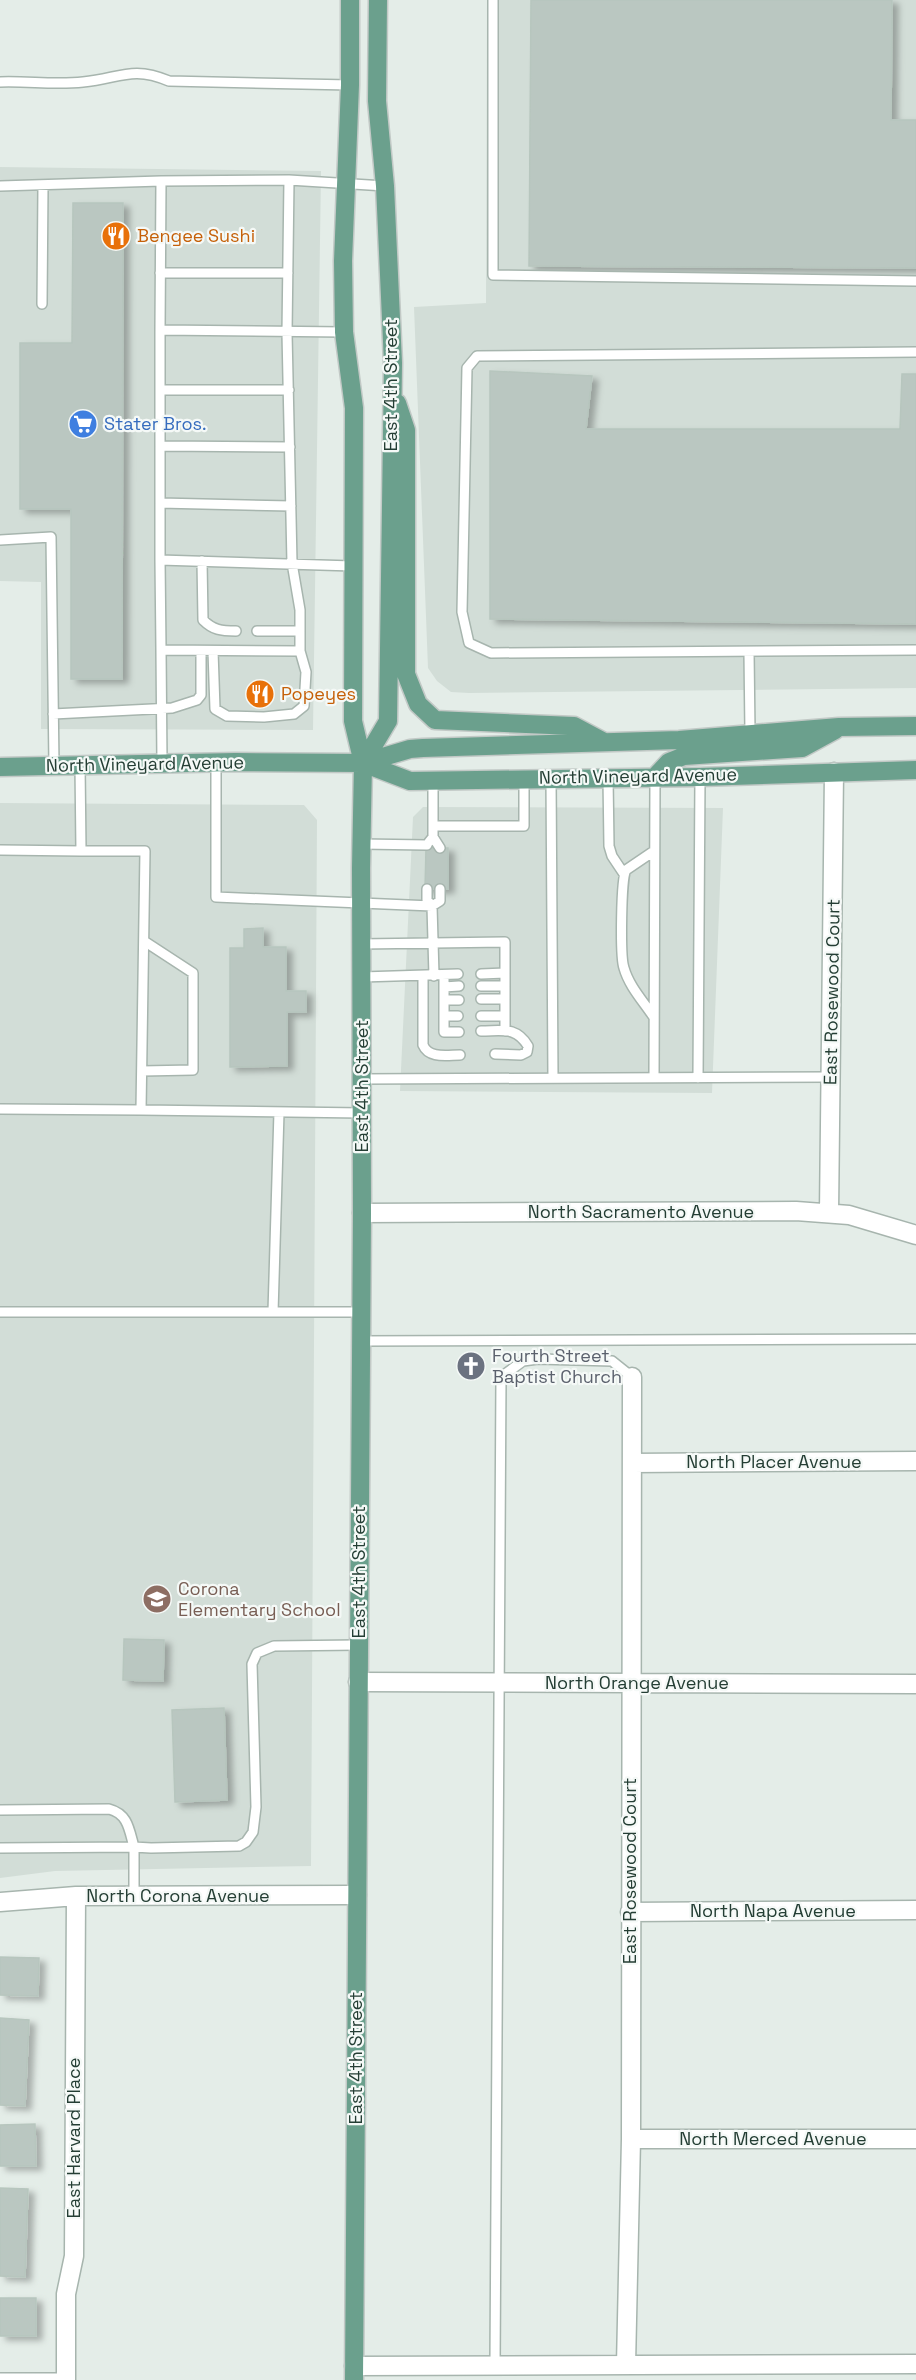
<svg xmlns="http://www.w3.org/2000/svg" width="916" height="2380" font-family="'Space Grotesk',sans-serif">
<defs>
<filter id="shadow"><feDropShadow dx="6" dy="4" stdDeviation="3" flood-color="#0004"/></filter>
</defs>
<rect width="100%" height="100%" fill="#e4ede8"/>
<path fill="#d2ddd7" d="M 487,0 L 916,0 L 916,688 L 469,693 L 451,692 L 437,681 L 428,668 L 414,307 L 486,303 Z
M 0,167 L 321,171 L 313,730 L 41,729 L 41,582 L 0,581 Z
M 0,803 L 304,805 L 317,820 L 311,1866 L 55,1871 L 0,1878 Z
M 423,807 L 723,808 L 712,1093 L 400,1091 L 413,817 Z"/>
<path fill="#bac7c1" stroke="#b7c6be" stroke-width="1.5" filter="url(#shadow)" d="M 531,0 L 892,0 L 891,120 L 916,120 L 916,268 L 529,266 Z
M 73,203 L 123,203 L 122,679 L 71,679 L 71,509 L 20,509 L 20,343 L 72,343 Z
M 490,371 L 592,376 L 586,429 L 900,429 L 902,374 L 916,374 L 916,624 L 490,619 Z
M 426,848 L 448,848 L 448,889 L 425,889 Z
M 263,928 L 263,947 L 286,947 L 286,991 L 306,991 L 306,1012 L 287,1012 L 287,1066 L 230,1067 L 230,948 L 244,948 L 244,929 Z
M 124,1639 L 164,1640 L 163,1681 L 123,1680 Z
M 224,1708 L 227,1800 L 175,1802 L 172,1710 Z
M 0,1957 L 39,1958 L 38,1996 L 0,1995 Z
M 0,2018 L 29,2020 L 25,2106 L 0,2105 Z
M 35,2124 L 36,2166 L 0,2166 L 0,2125 Z
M 0,2188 L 28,2189 L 25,2277 L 0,2276 Z
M 0,2298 L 36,2298 L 36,2336 L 0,2336 Z"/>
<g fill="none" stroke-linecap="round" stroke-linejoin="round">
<g stroke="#a7b5ae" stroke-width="12">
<path id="lane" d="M 493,0 L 493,275 L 916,281
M 0,82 C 28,81 56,85 83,82 C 119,79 131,65 169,81 L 350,85
M 0,186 L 161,181
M 160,273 L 288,273
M 42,304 L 43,186
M 160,330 L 161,181 L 289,180 L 385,186
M 344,332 L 160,330 L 160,560 L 353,566
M 916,352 L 477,356 L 467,368 L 462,612 L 469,643 L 491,653 L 916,650
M 160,390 L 289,390
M 160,446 L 290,447
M 160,503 L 291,506
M 0,540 L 51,537 L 54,765
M 160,560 L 161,650
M 202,561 L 203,620 C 213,630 221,631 236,631
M 257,631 L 300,631
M 213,651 L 215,709 L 227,716 L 264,717 L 294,714 L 304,706 L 306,672 L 300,651
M 749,652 L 750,733
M 53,714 L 172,708 L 197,700 L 201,695 L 201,651
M 216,762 L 216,897 L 432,906 L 434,976
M 162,763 L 161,650 L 300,651 L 300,610 L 292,563 L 287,333 L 289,180
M 551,778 L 553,1078
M 608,778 L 609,846 L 612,856 L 624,874
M 433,826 L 524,826 L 524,779
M 433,837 L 433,781
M 429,842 L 433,837 L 440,848
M 361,844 L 427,845
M 0,850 L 81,851
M 427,889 L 427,900 L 432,906 L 440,901 L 440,889
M 361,944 L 505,942 L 505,1031
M 481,974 L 505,973
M 444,975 L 444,1032 L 459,1032
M 423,976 L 423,1045 C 429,1059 447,1055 460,1055
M 362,977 L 458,974
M 481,986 L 505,986
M 444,987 L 459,986
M 481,999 L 505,999
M 444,1000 L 459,1000
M 444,1016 L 458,1016
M 481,1016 L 505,1016
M 653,1016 C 643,1001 629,986 624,968 C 620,957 621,878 626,870 L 654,851
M 481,1031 C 502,1031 516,1026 528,1046 L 527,1052 L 521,1055 L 495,1054
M 142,1071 L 193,1070 L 193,973 L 144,941
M 654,1078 L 655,777
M 698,1078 L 700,777
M 362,1079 L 831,1077
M 0,1109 L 141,1110 L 145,851 L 81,851 L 80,765
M 141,1110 L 362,1113
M 0,1312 L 360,1312
M 273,1312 L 279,1112
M 360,1341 L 916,1339
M 0,1810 L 109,1809 C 128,1814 129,1829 134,1847 L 151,1848 L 239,1846 L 246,1842 L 253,1832 L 256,1807 L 252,1664 L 257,1653 L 274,1646 L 358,1645
M 0,1848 L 134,1847 L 134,1896
M 495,2365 L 501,1377 L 523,1361 L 538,1359 L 612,1361 L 632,1377
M 0,2378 L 66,2378"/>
</g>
<g stroke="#a7b5ae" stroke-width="21">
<path id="street" d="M 362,1213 L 796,1211 L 849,1215 L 916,1235
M 829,1213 L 834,772
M 632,1463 L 916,1461
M 358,1682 L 916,1684
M 0,1902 L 76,1896 L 357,1895
M 630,1912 L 916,1910
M 631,2139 L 916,2139
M 626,2365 L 631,2139 L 632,1377
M 354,2366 L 916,2364
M 66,2380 L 66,2294 L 74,2256 L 76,1896"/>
</g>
<g stroke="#c2c9c6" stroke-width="21">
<path id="primary" d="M 350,0 L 350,85 L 343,261 L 344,332 L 354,408 L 353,721 L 363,763 L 361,868 L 362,1213 L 354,2380
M 397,403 L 406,430 L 406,674 L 418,704 L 435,720 L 574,726 L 604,742
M 363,763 L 388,721 L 393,363 L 385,186 L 377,101 L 378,0
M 363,763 L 410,781 L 700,777 L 916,770
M 0,767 L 235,762 L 363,763 L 410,749 L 423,748 L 679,740 L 839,727 L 916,726
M 655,777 L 669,762 L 684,756 L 802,748 L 835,730"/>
</g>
<use href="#lane" stroke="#fff" stroke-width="9"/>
<use href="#street" stroke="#fff" stroke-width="18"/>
<use href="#primary" stroke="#6ba08d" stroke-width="18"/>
</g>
<defs>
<g id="restaurant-disc" transform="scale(1.5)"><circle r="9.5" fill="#e8710a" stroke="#f5f9f7"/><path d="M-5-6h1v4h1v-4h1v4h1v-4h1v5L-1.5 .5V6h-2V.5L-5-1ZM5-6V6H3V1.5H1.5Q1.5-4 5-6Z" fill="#fff"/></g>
<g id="supermarket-disc" transform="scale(1.5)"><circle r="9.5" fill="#3f7fe0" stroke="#f5f9f7"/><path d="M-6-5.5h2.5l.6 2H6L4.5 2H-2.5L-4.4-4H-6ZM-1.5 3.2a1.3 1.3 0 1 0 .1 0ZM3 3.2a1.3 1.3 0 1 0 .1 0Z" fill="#fff"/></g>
<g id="church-disc" transform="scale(1.5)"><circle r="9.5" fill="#6b7280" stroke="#f5f9f7"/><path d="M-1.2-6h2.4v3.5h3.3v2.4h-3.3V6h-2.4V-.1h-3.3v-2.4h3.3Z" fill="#fff"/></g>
<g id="school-disc" transform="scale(1.5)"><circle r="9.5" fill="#8d6e63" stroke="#f5f9f7"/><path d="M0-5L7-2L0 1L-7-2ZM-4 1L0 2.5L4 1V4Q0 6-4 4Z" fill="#fff"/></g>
</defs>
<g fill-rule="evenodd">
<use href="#restaurant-disc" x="116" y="236"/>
<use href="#supermarket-disc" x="83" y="424"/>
<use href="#restaurant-disc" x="260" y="694"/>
<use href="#church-disc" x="471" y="1366"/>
<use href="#school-disc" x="157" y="1599"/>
</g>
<g text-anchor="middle" stroke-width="4.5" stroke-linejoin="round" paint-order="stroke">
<g font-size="18" fill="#c56008" stroke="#f5f9f7" text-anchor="start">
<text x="137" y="242">Bengee Sushi</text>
<text x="281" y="700">Popeyes</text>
</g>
<g font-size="18" fill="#243e34" stroke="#f5f9f7">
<text transform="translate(391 385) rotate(-90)" y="6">East 4th Street</text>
<text transform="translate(145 764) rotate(-1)" y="6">North Vineyard Avenue</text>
<text transform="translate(638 776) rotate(-1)" y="6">North Vineyard Avenue</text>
<text transform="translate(832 992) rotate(-89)" y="6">East Rosewood Court</text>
<text transform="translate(362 1086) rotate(-90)" y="6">East 4th Street</text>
<text x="641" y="1218">North Sacramento Avenue</text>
<text x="774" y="1468">North Placer Avenue</text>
<text transform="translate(359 1572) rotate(-90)" y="6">East 4th Street</text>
<text x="637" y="1689">North Orange Avenue</text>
<text transform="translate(630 1871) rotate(-90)" y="6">East Rosewood Court</text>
<text x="178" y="1902">North Corona Avenue</text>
<text x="773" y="1917">North Napa Avenue</text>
<text transform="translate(356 2058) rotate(-90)" y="6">East 4th Street</text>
<text transform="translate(74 2138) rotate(-90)" y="6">East Harvard Place</text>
<text x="773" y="2145">North Merced Avenue</text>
</g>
<g font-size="18" fill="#366cbe" stroke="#f5f9f7" text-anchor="start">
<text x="104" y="430">Stater Bros.</text>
</g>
<g font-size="18" fill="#5b616d" stroke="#f5f9f7" text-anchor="start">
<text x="492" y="1362">Fourth Street<tspan x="492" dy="21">Baptist Church</tspan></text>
</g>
<g font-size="18" fill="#785e54" stroke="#f5f9f7" text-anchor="start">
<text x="178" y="1595">Corona<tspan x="178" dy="21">Elementary School</tspan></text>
</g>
</g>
</svg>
